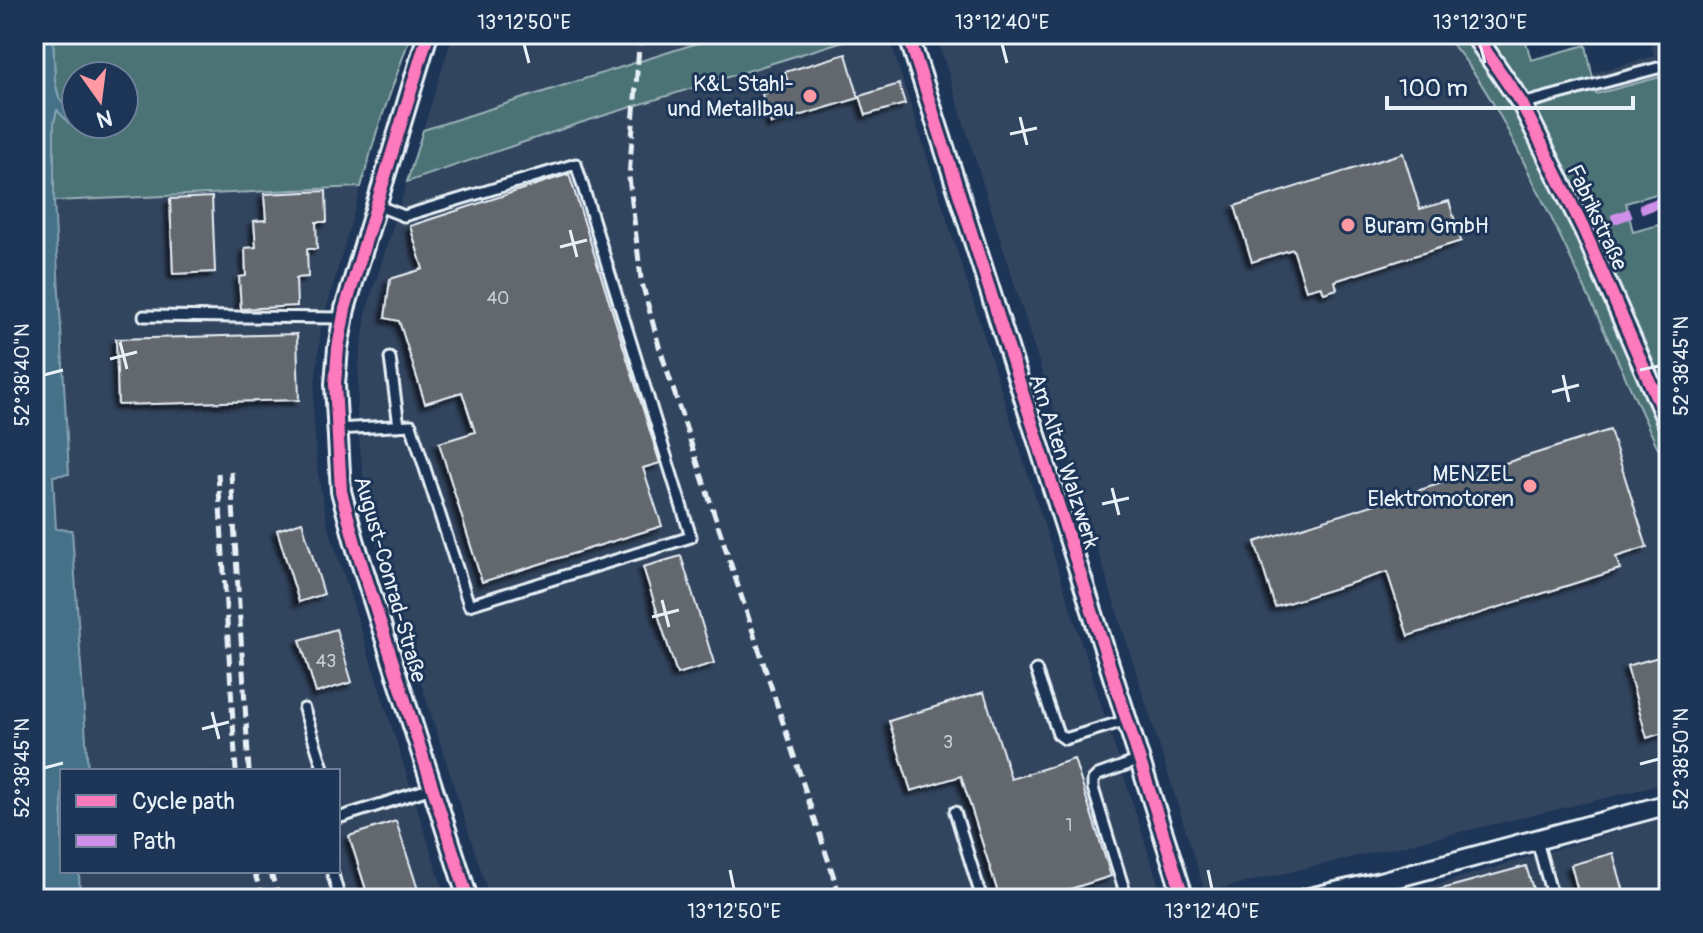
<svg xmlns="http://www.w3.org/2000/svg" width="1703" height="933" font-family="Pangolin,sans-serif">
<defs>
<filter id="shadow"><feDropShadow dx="-4.5" dy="4.5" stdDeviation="2" flood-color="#0009"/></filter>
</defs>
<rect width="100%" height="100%" fill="#1d3557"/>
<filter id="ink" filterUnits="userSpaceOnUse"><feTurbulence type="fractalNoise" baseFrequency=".0125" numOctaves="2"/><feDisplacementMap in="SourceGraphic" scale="16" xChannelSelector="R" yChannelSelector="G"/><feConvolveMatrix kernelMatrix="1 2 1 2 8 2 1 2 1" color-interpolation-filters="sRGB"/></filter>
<g filter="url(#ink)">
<path fill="#32445e" d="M 453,34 L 726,34 L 423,130 Z
M 866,34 L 888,34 L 1163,899 L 490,899 L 374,536 L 363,476 L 357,418 L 359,362 L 367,309 L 407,182 L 580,123 Z
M 936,34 L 1443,34 L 1455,47 L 1498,110 L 1556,225 L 1669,472 L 1669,783 L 1205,892 Z
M 1649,34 L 1669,34 L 1669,74 L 1596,94 L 1594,73 L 1654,56 Z
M 361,187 L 321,328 L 313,406 L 317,468 L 327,522 L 446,899 L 80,899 L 79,871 L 338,871 L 338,771 L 88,771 L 72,530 L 56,530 L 53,475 L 69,473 L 54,201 Z
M 1669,816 L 1669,899 L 1394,899 L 1428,887 Z"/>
<path fill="#4c7376" stroke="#9ab2b7" stroke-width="2" fill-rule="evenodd" d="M 53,34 L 411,34 L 377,131 L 361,187 L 54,201 L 54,122 L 57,110 L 75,118 L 59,98 L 55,82 ZM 76,76 L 124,76 L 124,124 L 76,124 Z
M 726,34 L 866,34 L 580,123 L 407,182 L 423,130 Z
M 1443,34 L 1524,34 L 1531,60 L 1586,45 L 1596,94 L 1660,77 L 1669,110 L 1669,190 L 1626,203 L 1633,232 L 1669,222 L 1669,472 C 1623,374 1581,275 1532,179 C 1507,128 1482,75 1443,34 Z"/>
<path fill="#457189" stroke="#86a4b5" stroke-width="2" d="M 34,34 L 53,34 L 55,82 L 59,98 L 75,118 L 69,123 L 57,110 L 54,122 L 54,201 L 69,474 L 53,476 L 56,529 L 72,530 L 88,771 L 62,771 L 62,871 L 79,871 L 80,899 L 34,899 Z"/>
<path fill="#64686e" stroke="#e8f1f8" stroke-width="2" filter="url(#shadow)" d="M 846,54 L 859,98 L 771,124 L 762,94 L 789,86 L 785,72 Z
M 899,84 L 905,104 L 866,115 L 860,96 Z
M 1403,153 L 1420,209 L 1449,201 L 1461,241 L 1335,281 L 1337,289 L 1324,293 L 1321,286 L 1306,290 L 1293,249 L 1252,262 L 1235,206 Z
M 569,174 L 660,463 L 643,468 L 662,526 L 482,582 L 439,443 L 475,432 L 462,392 L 425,403 L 399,321 L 385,318 L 390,279 L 423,269 L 410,226 Z
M 326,191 L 327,222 L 316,222 L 317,249 L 307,249 L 308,277 L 296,278 L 297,306 L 241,309 L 239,277 L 246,276 L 245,248 L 256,247 L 254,221 L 266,220 L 264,194 Z
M 212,197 L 215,272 L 173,274 L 170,199 Z
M 297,334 L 299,400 L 118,405 L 116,339 Z
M 1610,430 L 1647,547 L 1616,557 L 1620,569 L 1408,636 L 1387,572 L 1275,607 L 1255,542 Z
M 302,522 L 324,594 L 299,602 L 277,530 Z
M 681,556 L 714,663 L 677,674 L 643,567 Z
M 336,629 L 352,682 L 316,693 L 300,640 Z
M 1669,654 L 1669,731 L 1647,738 L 1627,666 Z
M 984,692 L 1011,779 L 1074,759 L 1111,876 L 1039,899 L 1000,899 L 961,776 L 911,791 L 889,721 Z
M 396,821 L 421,899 L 369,899 L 349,836 Z
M 1613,853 L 1626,899 L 1580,899 L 1571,865 Z
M 1526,866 L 1536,899 L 1420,899 L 1420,895 Z"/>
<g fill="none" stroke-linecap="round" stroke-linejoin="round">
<g stroke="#e8f1f8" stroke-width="15">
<path id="lane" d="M 1522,104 L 1669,65
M 144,316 L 343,318
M 390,358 L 399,426
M 336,429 L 411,425 L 469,605 L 691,537 L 576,164 L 404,216 L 376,205
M 1036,670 L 1058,734 L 1065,739 L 1127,720
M 304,709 L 324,771
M 955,812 L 982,899
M 338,818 L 432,788
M 1537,841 L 1553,899
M 332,871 L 340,899
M 1127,899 L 1093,788 L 1093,780 L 1098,775 L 1140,760"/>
</g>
<g stroke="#e8f1f8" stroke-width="24">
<path id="street" d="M 428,34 L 345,309 L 338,348 L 335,384 L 341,491 L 355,543 L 468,899
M 908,34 L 1184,899
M 1474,34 L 1522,104 L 1584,230 L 1669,426
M 1305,899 L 1380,882 L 1669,804"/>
</g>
<use href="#lane" stroke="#1d3557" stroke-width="9"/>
<use href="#street" stroke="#1d3557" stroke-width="18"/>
<path stroke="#e8f1f8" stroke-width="5" stroke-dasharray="12 6" stroke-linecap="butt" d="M 640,34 L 629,177 L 641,279 L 659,346 L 841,899
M 231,472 L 249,771
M 218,473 L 236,771
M 254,871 L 263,899
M 270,871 L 280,899"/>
<path stroke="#ce8fe9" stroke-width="10" stroke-dasharray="20 10" stroke-linecap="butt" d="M 1584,230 L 1669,199"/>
<g stroke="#1d3557" stroke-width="17">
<path id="cycleway" d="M 428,34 L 345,309 L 338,348 L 335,384 L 341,491 L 355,543 L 468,899
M 908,34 L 1184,899
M 1474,34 L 1522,104 L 1584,230 L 1669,426"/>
</g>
<use href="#cycleway" stroke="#fd7abc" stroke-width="12"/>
</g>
</g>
<path fill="none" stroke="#e8f1f8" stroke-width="3" d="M 524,44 L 529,63M 1002,44 L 1007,63M 1480,44 L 1485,63M 1020,117 L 1027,145M 1010,134 L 1037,128M 570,230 L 577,257M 560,247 L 587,240M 120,342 L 127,369M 110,359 L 137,352M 1640,370 L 1659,366M 44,375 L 63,370M 1563,375 L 1569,402M 1552,392 L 1579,385M 1112,488 L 1119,515M 1102,504 L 1129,498M 662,600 L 669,627M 652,617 L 679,610M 212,712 L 219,739M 202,729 L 229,722M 1640,764 L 1659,759M 44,768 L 63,763M 730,870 L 734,889M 1208,870 L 1212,889"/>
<g fill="#ff9aa2" stroke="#1d3557" stroke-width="3">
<circle cx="810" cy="96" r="8"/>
<circle cx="1348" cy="225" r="8"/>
<circle cx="1530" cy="486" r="8"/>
</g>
<g text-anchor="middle" stroke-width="6" stroke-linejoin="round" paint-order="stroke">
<g font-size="18" fill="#c7cfd6">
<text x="498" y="304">40</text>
<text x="326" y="667">43</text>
<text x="948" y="748">3</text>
<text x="1069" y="831">1</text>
</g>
<g font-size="22" fill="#e8f1f8" stroke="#1d3557" text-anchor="end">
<text x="794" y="91">K&amp;L Stahl-<tspan x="794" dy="25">und Metallbau</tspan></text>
<text x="1364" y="233" text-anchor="start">Buram GmbH</text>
<text x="1514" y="481">MENZEL<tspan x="1514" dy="25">Elektromotoren</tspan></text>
</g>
<g font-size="22" fill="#e8f1f8" stroke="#1d3557">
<text transform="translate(1598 217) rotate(65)" y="8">Fabrikstraße</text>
<text transform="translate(1065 461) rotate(72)" y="8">Am Alten Walzwerk</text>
<text transform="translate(391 579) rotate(74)" y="8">August-Conrad-Straße</text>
</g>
</g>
<rect width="1703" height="933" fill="none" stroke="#1d3557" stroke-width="88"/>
<rect x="60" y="769" width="280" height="104" fill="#1d3557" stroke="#6e8097" stroke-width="2"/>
<rect x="76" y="795" width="40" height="12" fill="#fd7abc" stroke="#6e8097" stroke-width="2"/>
<text x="132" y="809" font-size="24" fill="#e8f1f8">Cycle path</text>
<rect x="76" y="835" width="40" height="12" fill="#ce8fe9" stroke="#6e8097" stroke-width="2"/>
<text x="132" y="849" font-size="24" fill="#e8f1f8">Path</text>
<g transform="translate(100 100) rotate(166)"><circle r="38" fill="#1d3557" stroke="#6e8097" stroke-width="2"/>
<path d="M0-6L14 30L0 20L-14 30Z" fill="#ff9aa2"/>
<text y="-12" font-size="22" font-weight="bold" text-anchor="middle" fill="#e8f1f8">N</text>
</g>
<path d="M1387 96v12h246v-12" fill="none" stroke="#e8f1f8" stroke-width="4"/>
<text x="1399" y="96" font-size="24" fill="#e8f1f8" stroke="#1d3557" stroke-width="6" paint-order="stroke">100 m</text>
<rect x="44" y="44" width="1615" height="845" fill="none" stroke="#e8f1f8" stroke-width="3"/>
<g font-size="20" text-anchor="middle" fill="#e8f1f8">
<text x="524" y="29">13°12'50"E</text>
<text x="1002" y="29">13°12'40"E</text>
<text x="1480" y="29">13°12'30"E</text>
<text transform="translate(1681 366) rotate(-90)" y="7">52°38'45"N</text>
<text transform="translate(22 375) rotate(-90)" y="7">52°38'40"N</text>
<text transform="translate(1681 759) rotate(-90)" y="7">52°38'50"N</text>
<text transform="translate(22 768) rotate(-90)" y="7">52°38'45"N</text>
<text x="734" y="918">13°12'50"E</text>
<text x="1212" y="918">13°12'40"E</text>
</g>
</svg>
